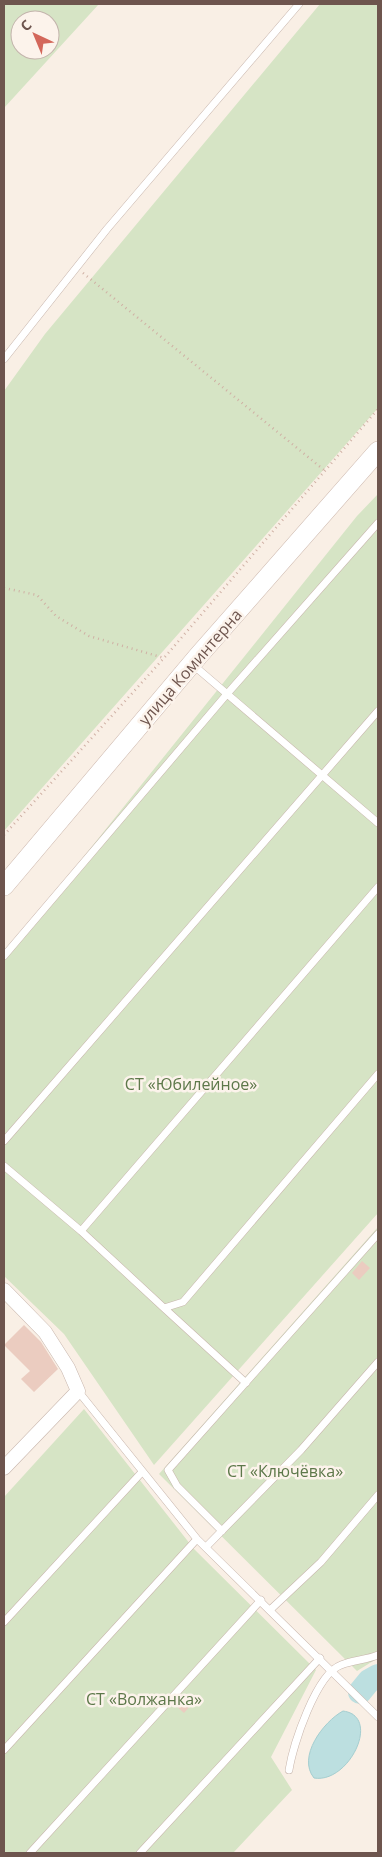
<svg xmlns="http://www.w3.org/2000/svg" width="382" height="1857" font-family="'Open Sans',sans-serif">
<rect width="100%" height="100%" fill="#f9efe5"/>
<path fill="#d6e4c5" fill-rule="evenodd" d="M 4,4 L 99,4 L 4,108 ZM 20,20 L 50,20 L 50,50 L 20,50 Z
M 320,4 L 378,4 L 378,408 L 4,831 L 4,391 L 45,334 Z
M 378,494 L 378,1213 L 154,1465 L 64,1334 L 4,1276 L 4,956 L 357,516 Z
M 378,1227 L 378,1658 L 357,1671 L 159,1474 Z
M 84,1409 L 194,1549 L 316,1670 L 271,1757 L 292,1790 L 233,1853 L 4,1853 L 4,1497 Z"/>
<path fill="#bcdfe0" stroke="#a4ced0" d="M 343,1711 C 382,1716 349,1784 314,1778 C 297,1757 323,1722 343,1711 Z"/>
<g fill="none" stroke-linecap="round" stroke-linejoin="round">
<path stroke="#bcdfe0" stroke-width="24" d="M 360,1692 L 369,1681 L 378,1676"/>
</g>
<path fill="#ebccc0" d="M 362,1261 L 370,1268 L 359,1280 L 352,1273 Z
M 24,1325 L 41,1342 L 58,1369 L 34,1392 L 21,1379 L 30,1371 L 4,1345 Z
M 181,1696 L 191,1705 L 184,1713 L 174,1704 Z"/>
<g fill="none" stroke-linecap="round" stroke-linejoin="round">
<g stroke="#c8b6ad" stroke-width="8">
<path id="lane" d="M 4,359 L 107,229 L 299,4
M 192,664 L 378,823
M 378,887 L 81,1231 L 164,1308 L 183,1302 L 378,1074
M 4,956 L 227,694 L 378,523
M 4,1141 L 378,711
M 4,1166 L 81,1231
M 164,1308 L 246,1383
M 78,1391 L 197,1539 L 378,1717
M 222,1531 L 177,1486 L 168,1470 L 378,1234
M 206,1547 L 301,1450 L 378,1362
M 270,1610 L 321,1562 L 378,1495
M 4,1622 L 142,1472
M 4,1750 L 197,1539
M 289,1770 C 293,1745 316,1674 341,1665 C 353,1660 366,1660 378,1655
M 30,1853 L 261,1600
M 140,1853 L 320,1658"/>
</g>
<g stroke="#c8b6ad" stroke-width="15">
<path id="street" d="M 4,1290 L 45,1332 L 68,1368 L 78,1391 L 4,1468"/>
</g>
<g stroke="#cdb8ae" stroke-width="20">
<path id="secondary" d="M 4,886 L 199,655 L 378,451"/>
</g>
<path stroke="#cfb0a4" stroke-width="2.5" stroke-dasharray="1 4" stroke-linecap="butt" d="M 83,273 L 324,470
M 4,588 L 37,595 L 56,616 L 89,636 L 164,658
M 4,835 L 164,658 L 378,409"/>
<use href="#lane" stroke="#fff" stroke-width="7"/>
<use href="#street" stroke="#fff" stroke-width="14"/>
<use href="#secondary" stroke="#fff" stroke-width="19"/>
</g>
<g text-anchor="middle" stroke-width="5" stroke-linejoin="round" paint-order="stroke">
<g font-size="16" fill="#6e554e" stroke="#fcf3eb">
<text transform="translate(190 667) rotate(-49)" y="6">улица Коминтерна</text>
</g>
<g font-size="16" fill="#5d784a" stroke="#fcf3eb">
<text x="191" y="1090">СТ «Юбилейное»</text>
<text x="285" y="1477">СТ «Ключёвка»</text>
<text x="144" y="1705">СТ «Волжанка»</text>
</g>
</g>
<rect width="382" height="1857" fill="none" stroke="#6e554e" stroke-width="10"/>
<g transform="translate(35 35) rotate(316)"><circle r="24" fill="#fcf3eb" stroke="#c3b4ac"/>
<path d="M0-4L9 19L0 12L-9 19Z" fill="#d3675a"/>
<text y="-8" font-size="14" font-weight="bold" text-anchor="middle" fill="#6e554e">С</text>
</g>
</svg>
